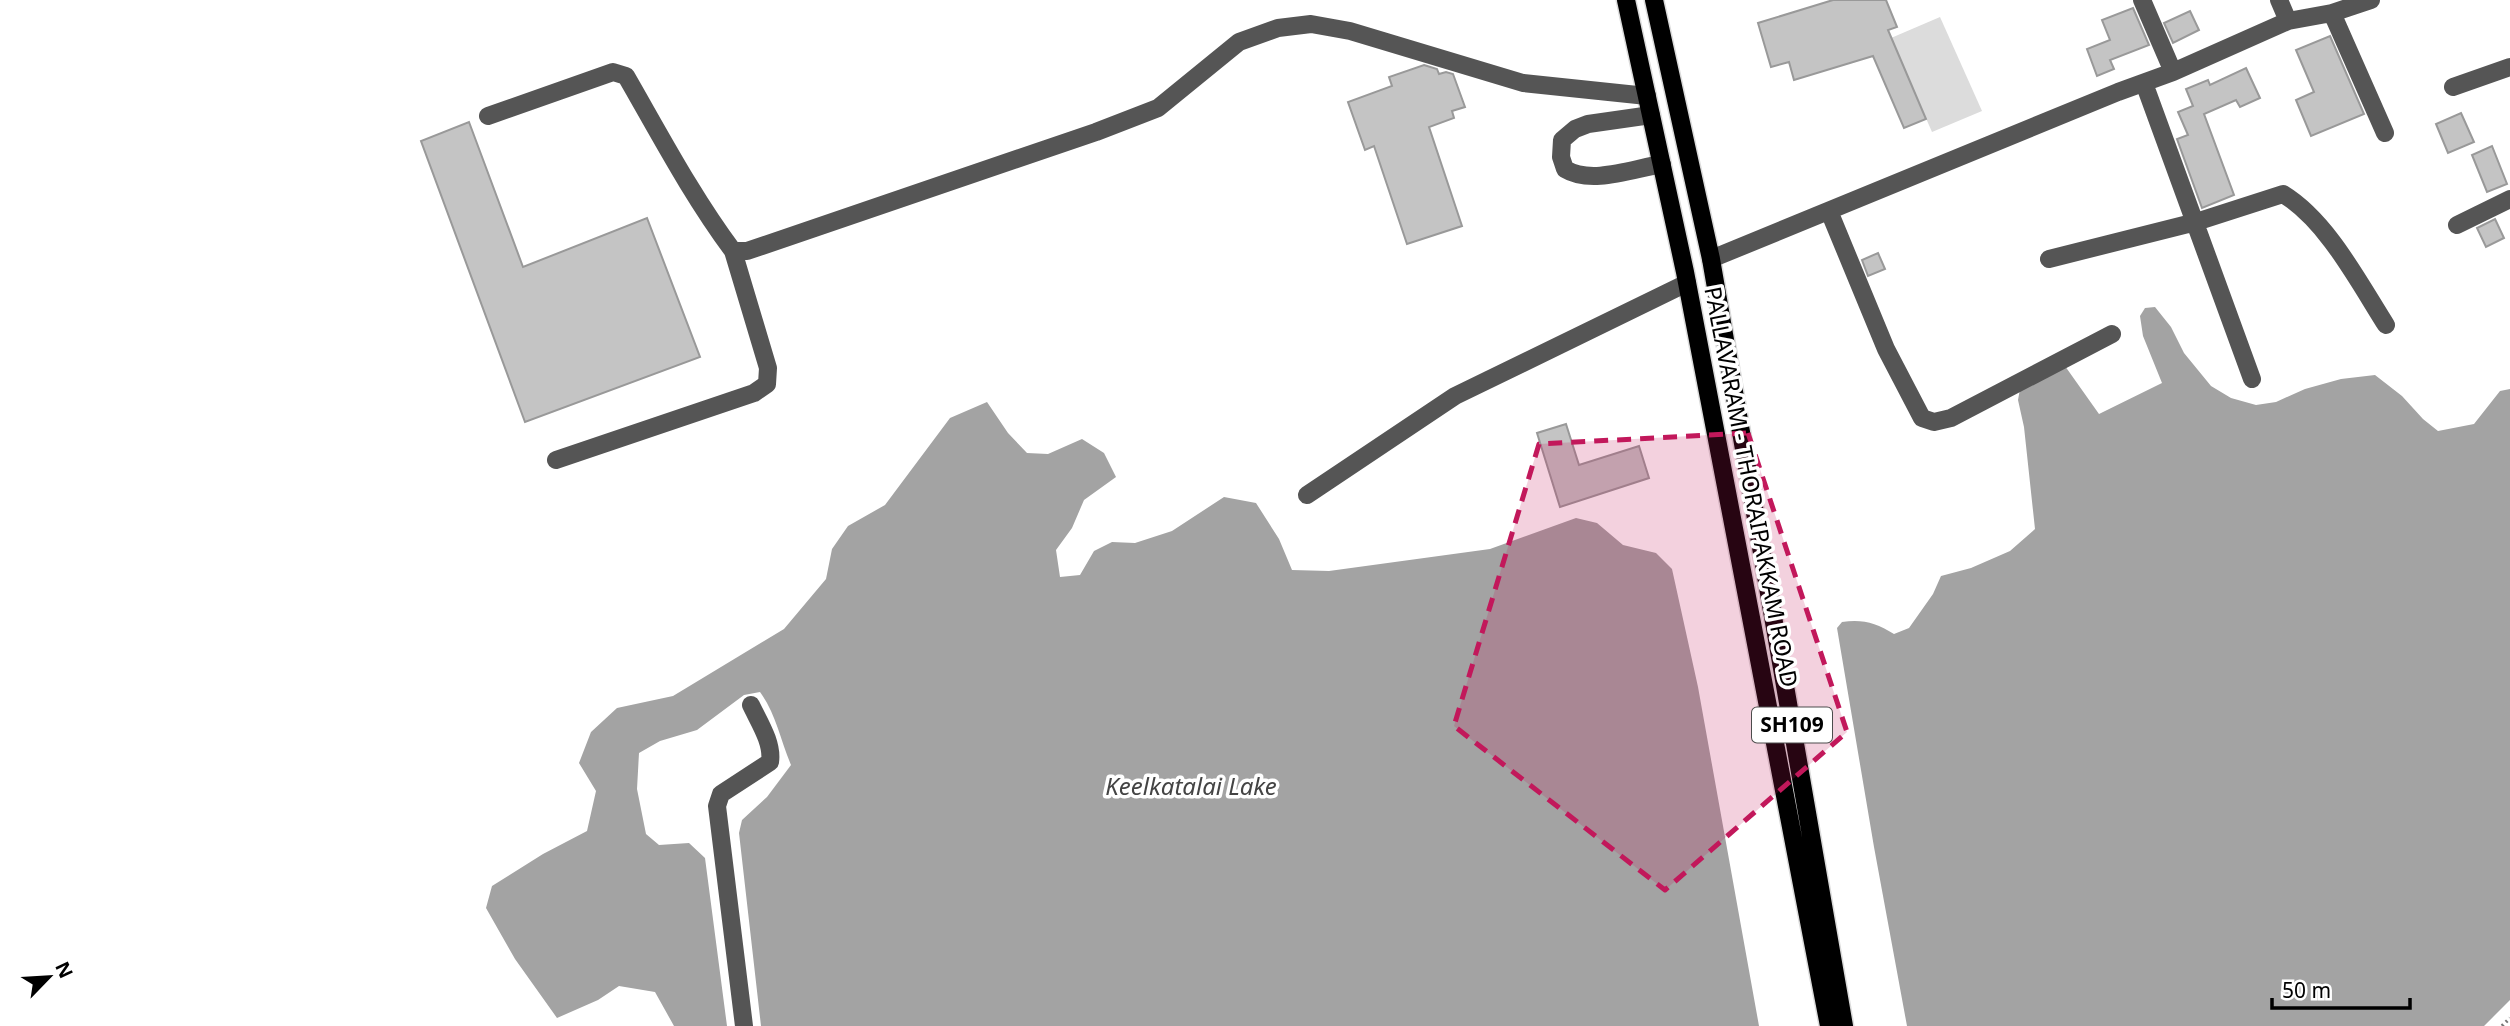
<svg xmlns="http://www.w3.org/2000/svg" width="2510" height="1026" font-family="'Noto Sans',sans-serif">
<rect width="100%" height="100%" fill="#fff"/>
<path fill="#dcdcdc" d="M 1940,17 L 1982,111 L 1932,132 L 1891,38 Z"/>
<path fill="#a3a3a3" d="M 2155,307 L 2171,327 L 2184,353 L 2211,386 L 2231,398 L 2256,405 L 2276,402 L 2305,389 L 2341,379 L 2375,375 L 2402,396 L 2423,419 L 2438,431 L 2474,424 L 2500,391 L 2510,389 L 2510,1000 L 2484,1026 L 1907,1026 L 1874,847 L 1837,628 L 1842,622 C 1863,619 1876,623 1894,634 L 1909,628 L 1933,594 L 1941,576 L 1971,568 L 2010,551 L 2035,529 L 2024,427 L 2018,400 L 2020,389 L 2065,366 L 2099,414 L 2162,383 L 2143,336 L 2140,316 L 2145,308 Z
M 987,402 L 1008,433 L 1027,453 L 1048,454 L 1082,439 L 1104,453 L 1116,477 L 1084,500 L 1072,528 L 1056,550 L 1060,577 L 1080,575 L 1094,551 L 1112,542 L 1135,543 L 1172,531 L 1224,497 L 1256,503 L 1279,539 L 1292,570 L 1329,571 L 1490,549 L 1576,518 L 1597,523 L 1623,545 L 1656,553 L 1672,569 L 1698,687 L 1759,1026 L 761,1026 L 739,833 L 742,820 L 767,797 L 791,765 C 780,739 776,714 760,692 L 744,695 L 697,730 L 660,741 L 639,753 L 637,789 L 646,834 L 659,845 L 689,843 L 705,858 L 727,1026 L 674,1026 L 655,992 L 619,986 L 598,1000 L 557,1018 L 515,959 L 486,908 L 492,886 L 543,854 L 587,831 L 596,791 L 579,763 L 591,732 L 617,708 L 673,696 L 784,629 L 826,579 L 832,549 L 848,526 L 885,505 L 950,418 Z"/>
<path fill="#c4c4c4" stroke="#999" stroke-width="2" d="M 1833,0 L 1886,0 L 1897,27 L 1888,30 L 1926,119 L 1904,128 L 1873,56 L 1794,80 L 1789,62 L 1771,67 L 1758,23 Z
M 2133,8 L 2149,45 L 2110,60 L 2114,69 L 2097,76 L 2087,49 L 2110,40 L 2102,20 Z
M 2190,11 L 2199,30 L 2173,43 L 2164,23 Z
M 2330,36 L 2364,114 L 2311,136 L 2296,100 L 2314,92 L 2296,50 Z
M 1424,65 L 1437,69 L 1439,74 L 1446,72 L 1453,74 L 1465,107 L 1452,111 L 1454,118 L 1429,127 L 1462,226 L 1407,244 L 1374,146 L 1365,150 L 1348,102 L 1392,86 L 1389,77 Z
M 2246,68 L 2260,98 L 2240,107 L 2236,100 L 2204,114 L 2234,195 L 2202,208 L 2177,139 L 2188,135 L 2178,112 L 2193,106 L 2186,89 L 2208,80 L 2210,85 Z
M 2461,113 L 2474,142 L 2448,153 L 2436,124 Z
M 469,122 L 523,267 L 647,218 L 700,357 L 525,422 L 421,141 Z
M 2492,146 L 2507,184 L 2487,192 L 2472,155 Z
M 2495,219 L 2504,238 L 2486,247 L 2477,228 Z
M 1878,253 L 1885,269 L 1868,276 L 1862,260 Z
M 1566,424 L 1579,465 L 1639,446 L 1649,478 L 1560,507 L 1537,433 Z"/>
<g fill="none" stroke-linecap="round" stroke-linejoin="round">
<g stroke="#dbdbdb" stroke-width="21">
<path id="major" d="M 1626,0 L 1685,272 L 1829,1026
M 1654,0 L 1711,259 L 1844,1026"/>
</g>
<path stroke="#777" stroke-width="3.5" stroke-dasharray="2 3.5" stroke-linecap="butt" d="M 2502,1026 L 2510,1018"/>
<path stroke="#555" stroke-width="18" d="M 2142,0 L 2173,72
M 2279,0 L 2288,21
M 2332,13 L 2385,133
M 2144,83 L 2252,379
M 2453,87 L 2510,67
M 1651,115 L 1588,124 L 1575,129 L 1562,140 L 1561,157 L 1565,169 C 1591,185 1632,169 1662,164
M 488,116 L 613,72 L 626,76 C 660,135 692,196 733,251 L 747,251 L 1096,132 L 1158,108 L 1239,42 L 1278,28 L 1311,24 L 1350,31 L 1523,83 L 1647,96
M 1829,211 L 1886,349 L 1922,418 L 1934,422 L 1951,418 L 2112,334
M 2457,225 L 2510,199
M 1711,259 L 2118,92 L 2173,72 L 2288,21 L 2332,13 L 2371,0
M 2049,259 L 2196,222 L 2283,194 C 2327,221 2358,281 2386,325
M 556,460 L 754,393 L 767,384 L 768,368 L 733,251
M 1307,495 L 1455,396 L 1687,283
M 744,1026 L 717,806 L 721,794 L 770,762 C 773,743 759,722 751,705"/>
<use href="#major" stroke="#000" stroke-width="18"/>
</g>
<path fill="#c2185b" fill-opacity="0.2" stroke="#c2185b" stroke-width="5" stroke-dasharray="14 9" stroke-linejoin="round" d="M 1748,433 L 1847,732 L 1665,890 L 1454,726 L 1539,444 Z"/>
<g text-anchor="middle" stroke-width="7" stroke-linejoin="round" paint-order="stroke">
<rect fill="#fff" stroke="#4c4c4c" stroke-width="2" x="1752" y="707.5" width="80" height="35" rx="5"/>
<g font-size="21" font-weight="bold" fill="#000">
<text x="1792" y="732">SH109</text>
</g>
<g font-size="23" fill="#000" stroke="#fff">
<text transform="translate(1751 487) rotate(79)" y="8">PALLAVARAM - THORAIPAKKAM ROAD</text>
</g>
<g font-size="24" font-style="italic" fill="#444" stroke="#fff">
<text x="1191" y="795">Keelkatalai Lake</text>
</g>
</g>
<g transform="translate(49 977) rotate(65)" stroke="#ffffff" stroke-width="5" paint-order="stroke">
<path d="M0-5L12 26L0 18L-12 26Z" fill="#000000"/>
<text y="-10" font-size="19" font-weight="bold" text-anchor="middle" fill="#000000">N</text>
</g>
<path d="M2272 998v10h138v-10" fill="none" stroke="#000000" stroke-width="3.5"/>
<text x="2282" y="998" font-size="21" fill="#000000" stroke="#ffffff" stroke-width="5" paint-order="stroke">50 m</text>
</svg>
